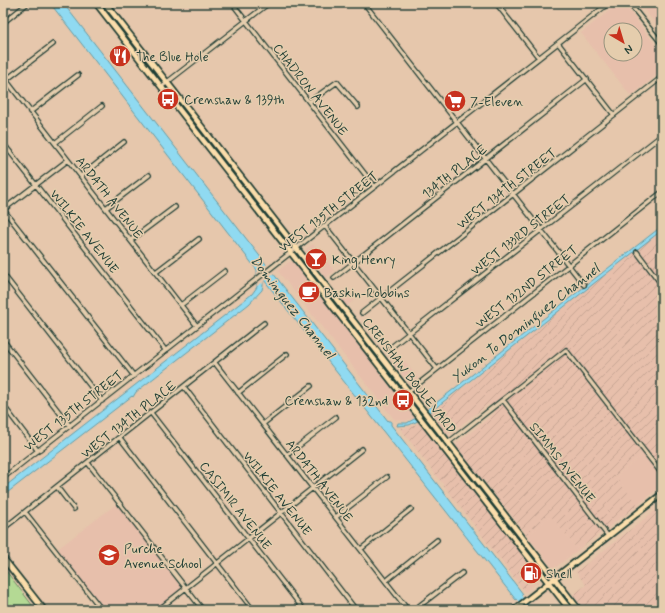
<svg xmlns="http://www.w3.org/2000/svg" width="665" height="613" font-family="Mynerve,sans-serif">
<defs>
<pattern id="industrial-furrows" width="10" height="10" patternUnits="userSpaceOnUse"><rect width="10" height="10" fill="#e7bfab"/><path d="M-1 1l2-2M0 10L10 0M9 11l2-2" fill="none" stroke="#c6a594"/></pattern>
</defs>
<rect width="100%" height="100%" fill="#e6c7ac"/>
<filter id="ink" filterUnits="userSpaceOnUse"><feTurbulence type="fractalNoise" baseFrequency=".025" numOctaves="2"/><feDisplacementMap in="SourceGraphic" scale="8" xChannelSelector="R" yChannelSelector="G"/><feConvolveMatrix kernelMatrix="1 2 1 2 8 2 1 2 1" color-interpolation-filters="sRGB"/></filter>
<g filter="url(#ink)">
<path fill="#e7bfab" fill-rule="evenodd" d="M 619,3 L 623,3 L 662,53 L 662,71 L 631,96 L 581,33 ZM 611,30 L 635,30 L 635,54 L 611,54 Z
M 649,3 L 662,3 L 662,32 L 643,8 Z
M 313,244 L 334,271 L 326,278 L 306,252 L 306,249 Z
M 289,262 L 293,262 L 415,418 L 404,421 L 394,419 L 278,271 Z
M 351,293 L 355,299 L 344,309 L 339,303 Z
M 402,358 L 418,378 L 410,383 L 393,364 Z
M 645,453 L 662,474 L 662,485 L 637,506 L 615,477 Z
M 119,502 L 186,588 L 158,610 L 102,610 L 55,551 Z
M 551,515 L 578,550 L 556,567 L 552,567 L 527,535 Z"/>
<path fill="url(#industrial-furrows)" d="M 662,230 L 662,474 L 645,453 L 615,477 L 638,505 L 578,550 L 551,516 L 527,535 L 457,447 L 457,443 L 495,413 L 489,404 L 450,433 L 447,433 L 431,413 Z
M 419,423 L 539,577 L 538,582 L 525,592 L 400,428 L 410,427 Z
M 662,505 L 662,610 L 585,610 L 573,595 L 586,585 L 576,572 Z"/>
<path fill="#b4d994" stroke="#6a8b64" d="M 3,567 L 36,610 L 3,610 Z"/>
<path fill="#90daf1" stroke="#639ba5" d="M 50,3 L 63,3 L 388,421 L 391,421 L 391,425 L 523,594 L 516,600 L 264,280 L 262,290 L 249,304 L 136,392 L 133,397 L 132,396 L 3,496 L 3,488 L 252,294 L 257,287 L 257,270 Z
M 662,226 L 662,230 L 429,413 L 427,410 Z
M 416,418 L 418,421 L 409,425 L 397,426 L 398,423 L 407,423 Z"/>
<path fill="#e6c7ac" d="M 267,264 L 274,273 L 264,281 L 263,285 L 262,283 L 257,286 L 257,272 Z"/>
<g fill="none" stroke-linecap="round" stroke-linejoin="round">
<path stroke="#90daf1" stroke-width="6" d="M 514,591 L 529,610"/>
<g stroke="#1f3d34" stroke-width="6">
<path id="minor" d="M 232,3 L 375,187
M 364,3 L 584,285
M 496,3 L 539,58
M 629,3 L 662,44
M 3,23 L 28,3
M 558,43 L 614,115
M 53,44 L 6,80 L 197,326
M 161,87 L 269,3
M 309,102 L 337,82 L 358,107
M 30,112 L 78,75
M 3,143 L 166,351
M 55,143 L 102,106
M 81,176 L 124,142
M 106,208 L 149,175
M 3,209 L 134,376
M 3,210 L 68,160
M 325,226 L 437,369
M 131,240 L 175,207
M 637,252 L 662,285
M 156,272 L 199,239
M 3,274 L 102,401
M 334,278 L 587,79
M 181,305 L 225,271
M 362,313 L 662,77
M 3,340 L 70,426
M 390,348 L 662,135
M 215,363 L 408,610
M 184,387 L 356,610
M 238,393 L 287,354
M 403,396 L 662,192
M 503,400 L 608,536
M 3,405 L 38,451
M 151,413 L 304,610
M 263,424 L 311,386
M 120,438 L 253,610
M 449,442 L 566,350 L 662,474
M 287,455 L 336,417
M 88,463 L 203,610
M 3,478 L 609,3
M 57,487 L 74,509
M 25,512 L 102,610
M 336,517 L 387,477
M 3,529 L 264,323
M 361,549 L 411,509
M 386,581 L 437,540
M 158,610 L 362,449
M 414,610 L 462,573"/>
</g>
<g stroke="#1f3d34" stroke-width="8">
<path id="major" d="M 96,3 L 570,610
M 105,3 L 579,610
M 3,558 L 44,610
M 514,610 L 662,494"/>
</g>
<use href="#minor" stroke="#e5cdad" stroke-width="3.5"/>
<use href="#major" stroke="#fbddab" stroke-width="4.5"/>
</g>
</g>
<defs>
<g id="restaurant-disc" transform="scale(1.15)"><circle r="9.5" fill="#c8321e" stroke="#e5cdad"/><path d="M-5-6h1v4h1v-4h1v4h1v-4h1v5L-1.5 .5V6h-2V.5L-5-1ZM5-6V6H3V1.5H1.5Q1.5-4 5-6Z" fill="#fff"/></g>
<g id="bus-disc" transform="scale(1.15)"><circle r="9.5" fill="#c8321e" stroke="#e5cdad"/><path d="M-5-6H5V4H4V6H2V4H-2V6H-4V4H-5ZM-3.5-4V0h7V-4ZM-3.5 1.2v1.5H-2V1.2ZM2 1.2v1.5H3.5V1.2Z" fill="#fff"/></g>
<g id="supermarket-disc" transform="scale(1.15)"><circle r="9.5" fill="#c8321e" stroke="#e5cdad"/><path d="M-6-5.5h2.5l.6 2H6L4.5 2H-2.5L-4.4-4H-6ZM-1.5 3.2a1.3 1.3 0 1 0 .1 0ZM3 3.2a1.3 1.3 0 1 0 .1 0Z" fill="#fff"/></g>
<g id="bar-disc" transform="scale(1.15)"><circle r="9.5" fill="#c8321e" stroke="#e5cdad"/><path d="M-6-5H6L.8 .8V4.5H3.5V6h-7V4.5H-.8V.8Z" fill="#fff"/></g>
<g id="cafe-disc" transform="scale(1.15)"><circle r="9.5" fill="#c8321e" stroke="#e5cdad"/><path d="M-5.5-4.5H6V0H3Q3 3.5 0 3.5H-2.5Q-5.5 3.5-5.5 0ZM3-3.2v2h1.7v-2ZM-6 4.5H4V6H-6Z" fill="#fff"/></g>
<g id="school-disc" transform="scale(1.15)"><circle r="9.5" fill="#c8321e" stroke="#e5cdad"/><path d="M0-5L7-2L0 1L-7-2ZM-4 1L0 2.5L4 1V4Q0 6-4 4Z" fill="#fff"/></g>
<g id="fuel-disc" transform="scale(1.15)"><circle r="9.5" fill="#c8321e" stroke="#e5cdad"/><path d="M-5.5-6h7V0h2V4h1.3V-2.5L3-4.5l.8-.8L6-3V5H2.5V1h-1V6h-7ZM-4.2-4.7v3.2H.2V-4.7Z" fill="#fff"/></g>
</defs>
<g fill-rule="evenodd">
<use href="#restaurant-disc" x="120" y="56"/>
<use href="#bus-disc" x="168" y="99"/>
<use href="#supermarket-disc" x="455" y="101"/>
<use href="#bar-disc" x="316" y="259"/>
<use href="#cafe-disc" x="309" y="292"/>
<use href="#bus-disc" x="403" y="400"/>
<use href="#school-disc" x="109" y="555"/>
<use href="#fuel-disc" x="531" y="573"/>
</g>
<g text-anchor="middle" stroke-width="3" stroke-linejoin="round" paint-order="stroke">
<g font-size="13" fill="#1f3d34" stroke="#e5cdad" text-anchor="start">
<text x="136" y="61">The Blue Hole</text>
<text x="184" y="104">Crenshaw &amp; 139th</text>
<text x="470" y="106">7-Eleven</text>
<text x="332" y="264">King Henry</text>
<text x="324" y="297">Baskin-Robbins</text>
<text x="388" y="405" text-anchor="end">Crenshaw &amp; 132nd</text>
<text x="124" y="553">Purche<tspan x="124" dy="15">Avenue School</tspan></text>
<text x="546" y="578">Shell</text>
</g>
<g font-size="13" fill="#1f3d34" stroke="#e5cdad">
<text transform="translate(311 89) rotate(52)" y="5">CHADRON AVENUE</text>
<text transform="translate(454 171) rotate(-38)" y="5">134TH PLACE</text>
<text transform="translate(506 188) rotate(-38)" y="5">WEST 134TH STREET</text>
<text transform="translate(110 197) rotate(52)" y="5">ARDATH AVENUE</text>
<text transform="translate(328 211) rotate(-38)" y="5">WEST 135TH STREET</text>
<text transform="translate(85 231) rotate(52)" y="5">WILKIE AVENUE</text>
<text transform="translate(520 234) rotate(-38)" y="5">WEST 133RD STREET</text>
<text transform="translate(526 286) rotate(-38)" y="5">WEST 132ND STREET</text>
<text transform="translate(410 375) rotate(52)" y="5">CRENSHAW BOULEVARD</text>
<text transform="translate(73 410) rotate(-38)" y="5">WEST 135TH STREET</text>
<text transform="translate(128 419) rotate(-38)" y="5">WEST 134TH PLACE</text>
<text transform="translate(563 462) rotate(52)" y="5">SIMMS AVENUE</text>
<text transform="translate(320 480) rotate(52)" y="5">ARDATH AVENUE</text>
<text transform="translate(278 493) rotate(52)" y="5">WILKIE AVENUE</text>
<text transform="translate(236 505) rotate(52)" y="5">CASIMIR AVENUE</text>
</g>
<g font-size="14" font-style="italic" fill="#25453d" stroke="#e5cdad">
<text transform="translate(293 307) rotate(52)" y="5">Dominguez Channel</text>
<text transform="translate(525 323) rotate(-38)" y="5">Yukon To Dominguez Channel</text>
</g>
</g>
<rect width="665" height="613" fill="none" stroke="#e5cdad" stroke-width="16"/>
<rect x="8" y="8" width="649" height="597" fill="none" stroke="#1f3d34" stroke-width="1.5" filter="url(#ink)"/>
<g transform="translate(623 42) rotate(142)"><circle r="19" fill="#e5cdad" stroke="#96937d"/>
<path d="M0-3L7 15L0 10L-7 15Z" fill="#c8321e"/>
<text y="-6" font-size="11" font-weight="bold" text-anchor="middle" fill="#1f3d34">N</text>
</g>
</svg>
